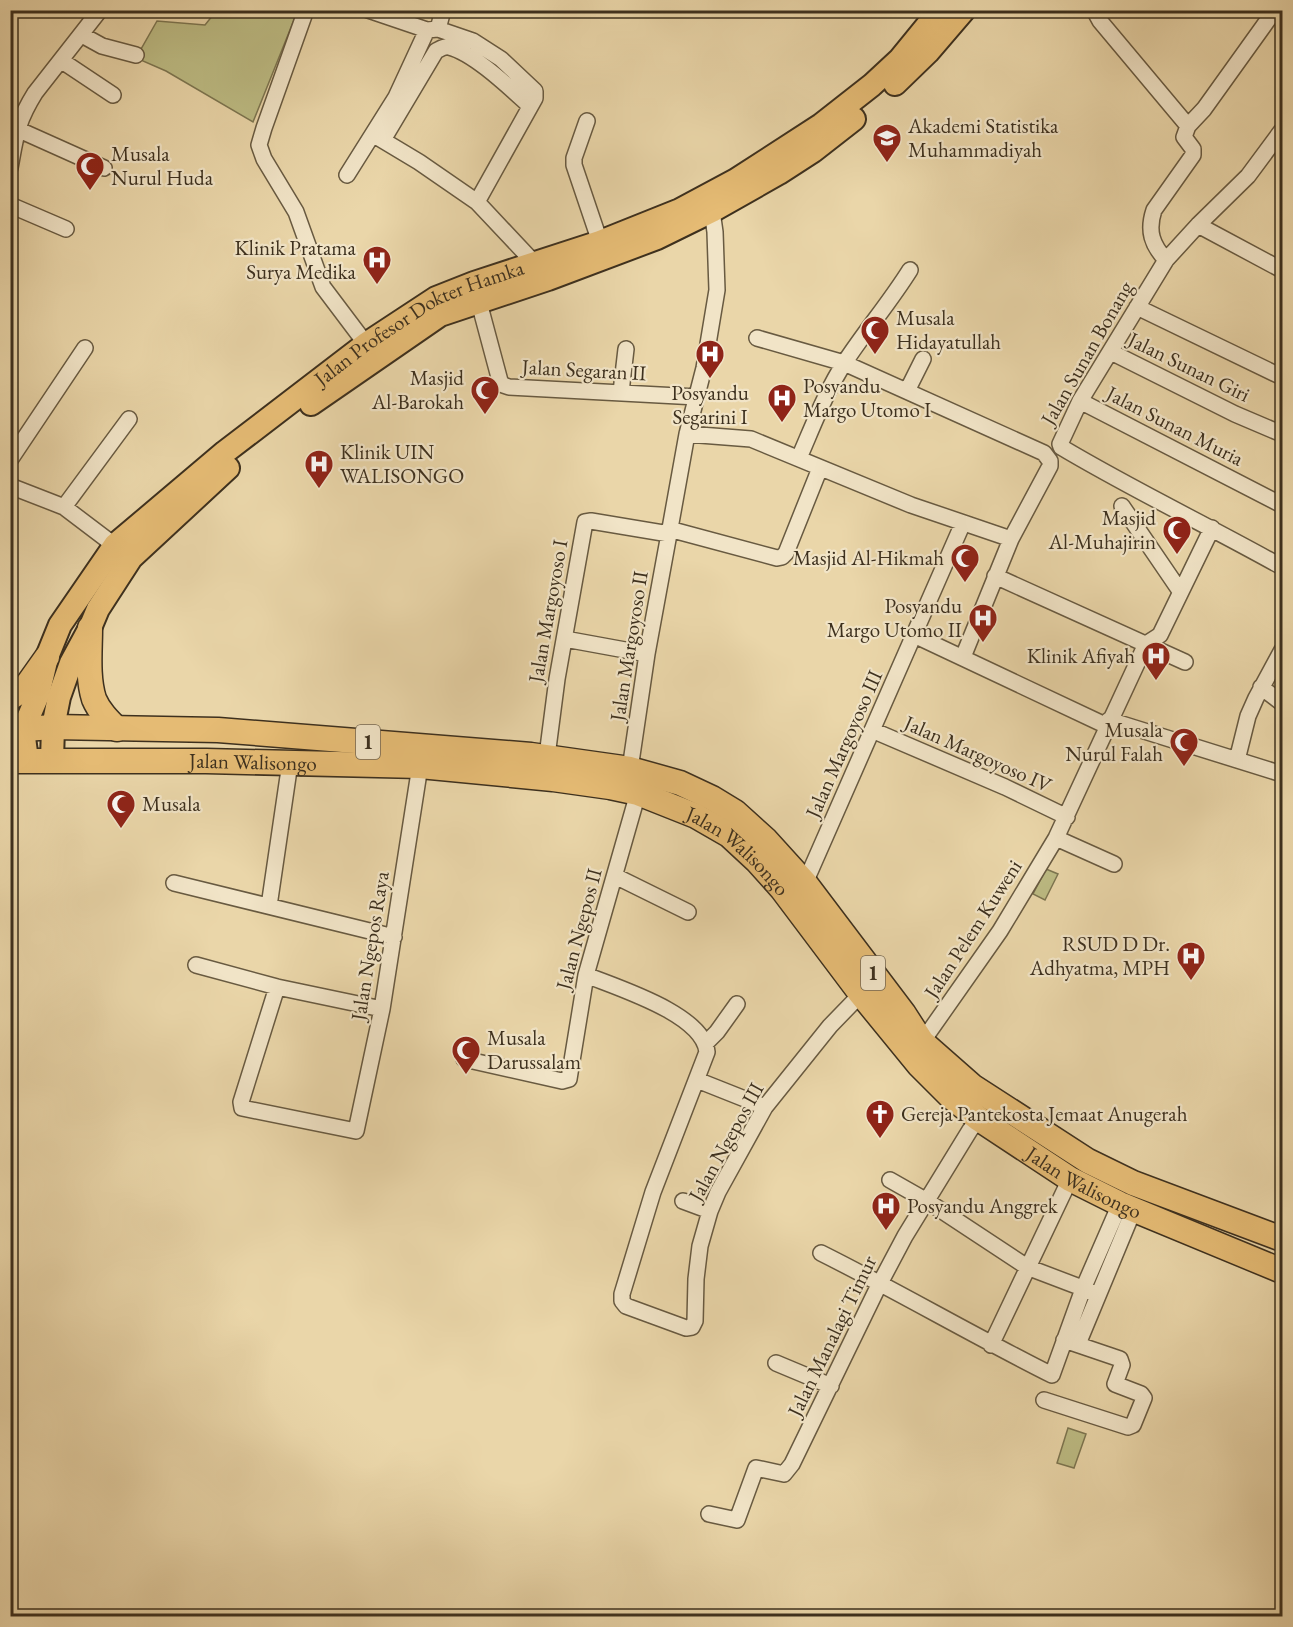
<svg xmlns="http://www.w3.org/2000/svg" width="1293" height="1627" font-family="'EB Garamond',serif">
<rect width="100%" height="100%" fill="#ead6a9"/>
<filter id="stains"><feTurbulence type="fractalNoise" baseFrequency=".00333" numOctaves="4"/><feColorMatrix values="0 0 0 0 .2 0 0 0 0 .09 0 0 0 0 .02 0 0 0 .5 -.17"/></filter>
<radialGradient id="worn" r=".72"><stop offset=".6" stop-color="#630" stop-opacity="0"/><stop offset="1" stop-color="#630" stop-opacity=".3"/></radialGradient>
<path fill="#bdbc84" stroke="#7d7651" stroke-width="1.5" d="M 217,10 L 291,11 L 296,15 L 253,122 L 166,71 L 136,58 L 157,21 L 205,25 Z
M 1046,869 L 1058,874 L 1045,900 L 1033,894 Z
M 1068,1428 L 1086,1434 L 1074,1468 L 1057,1463 Z"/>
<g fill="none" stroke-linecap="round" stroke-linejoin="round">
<g stroke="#685a41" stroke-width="18">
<path id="minor" d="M 306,10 L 264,128 L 259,145 L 264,159 L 296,212 L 323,287 L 372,352
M 368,10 L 427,30 L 438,29 L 473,41 L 501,59 L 535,91 L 535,98 L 477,202 L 540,269
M 1094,10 L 1100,21 L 1188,126
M 438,29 L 443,10
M 82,35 L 102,46 L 136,55
M 62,61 L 113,95
M 587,121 L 574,158 L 574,165 L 600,242
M 17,129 L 104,168
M 1282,130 L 1248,176 L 1198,225 L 1166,260 L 1080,401 L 1060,444 L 1061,447 C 1133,490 1209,526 1282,567
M 374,135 L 419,162 L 477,202
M 383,140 L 436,51 C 440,49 444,46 449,47 C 474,53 511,89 530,106
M 10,168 C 16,135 17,122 35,93 L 100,10
M 347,175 L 396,97 L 427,30
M 10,205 L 66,229
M 1198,225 L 1282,270
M 1166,260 C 1152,245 1147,231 1154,210 L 1193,155 L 1193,149 L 1184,137 L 1188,126 L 1204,109 L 1275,10
M 477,295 L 500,381 L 503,385 L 509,387 L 697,397
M 1137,307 L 1282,377
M 757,338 L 844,363 L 1044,453 L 1050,461 L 1050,466 L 1011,539 L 963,657
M 1111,352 L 1235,414 L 1282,434
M 907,391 L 923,359
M 621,392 L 626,349
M 1080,401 L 1282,505
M 687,434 L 751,439 L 911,505 L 1011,539
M 799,458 C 813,426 826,391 845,362 C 866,330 890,302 910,270
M 10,460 L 85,348
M 10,486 L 64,507 L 122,551
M 1122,506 L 1180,591
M 64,507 L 129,419
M 669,529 L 777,558 L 782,557 L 786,553 L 820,468
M 995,576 L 1185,662
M 914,635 L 1107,726
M 565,639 L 647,654
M 1146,644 L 1160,635 L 1212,528
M 1261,687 L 1282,703
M 1109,720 L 1282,774
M 872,730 L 1005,787 L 1067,817
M 547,756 L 557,679 L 585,522 L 591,521 L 669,534
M 1237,760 L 1248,716 L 1256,698 L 1282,650
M 630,769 L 647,654 L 669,534 L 687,434 L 704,368 L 717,290 L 715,232 L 712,211
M 1056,838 L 1114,864
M 615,876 L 688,912
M 174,883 L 394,937
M 805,883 L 963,523
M 269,906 L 290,763
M 196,965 L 277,987 L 382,1009
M 586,975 C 618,988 703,1014 707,1052 L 653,1192 L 622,1294 L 622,1301 L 626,1306 L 686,1328 L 692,1327 L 695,1321 L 696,1279 L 700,1246 L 710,1211 L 718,1192 L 765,1107 L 830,1026 L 861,994
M 277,987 L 241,1102 L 242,1108 L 356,1131 L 382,1009 L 420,766
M 922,1042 L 1000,931 L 1056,838 L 1146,644
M 706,1043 L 717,1032 L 737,1004
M 464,1059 L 562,1081 L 569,1079 L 586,975 L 638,793
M 697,1080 L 765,1107
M 890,1180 L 927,1201 L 1027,1267 L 1098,1294
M 683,1201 L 710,1211
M 821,1253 C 899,1292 974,1336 1052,1375 L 1083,1289 L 1120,1204
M 1078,1344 L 1134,1209
M 991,1345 L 1070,1179
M 776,1363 L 831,1386
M 1044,1400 L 1128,1427 L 1133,1425 L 1144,1398 L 1141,1394 L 1115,1384 L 1122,1365 L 1120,1359 L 1064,1340
M 709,1514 L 737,1520 L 756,1468 L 784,1474 L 792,1464 L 878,1287 L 905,1236 L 970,1130 L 979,1119"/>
</g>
<g stroke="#3d301e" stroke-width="26">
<g id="primary">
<path d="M 895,84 L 928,52 L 964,10"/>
<path d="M 311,404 L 440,315 L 548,279 L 657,238 L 712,211 L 779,173 L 813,151 L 854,119"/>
<path id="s1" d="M 27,760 L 23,730 L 38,695 L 47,657 L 60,625 L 115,545 L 225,452 L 366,344 L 436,298 L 474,283 L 600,242 L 680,210 L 736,180 L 821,125 L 872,85 L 900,59 L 940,10"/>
<path d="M 52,760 L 53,727 L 59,697 L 71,663 L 90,628 L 98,609 L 131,558 L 228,468"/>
</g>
</g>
<g stroke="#3d301e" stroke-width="27">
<g id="trunk">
<path d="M 90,628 C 90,650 87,677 94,699 C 99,711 108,720 117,729"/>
<path d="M 10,698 L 25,688 L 47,657"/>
<path d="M 10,730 L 53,727 L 218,730 L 531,755 L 630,769 L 680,783 L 712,798 L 735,812 L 766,840 L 805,883 L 904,1014 L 922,1042 L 972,1086 L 1088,1161 L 1133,1183 L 1282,1239"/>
<path id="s2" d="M 10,761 L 206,761 L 420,766 L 553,779 L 610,787 L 638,793 L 696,816 L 729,835 L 757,861 L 782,889 L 861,994 L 919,1065 L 950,1096 L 979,1119 L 1070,1179 L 1120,1204 L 1282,1271"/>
</g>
</g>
<use href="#minor" stroke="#f1e4c7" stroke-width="15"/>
<use href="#primary" stroke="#e5bb74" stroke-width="22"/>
<use href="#trunk" stroke="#e5bb74" stroke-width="24"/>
</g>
<defs>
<g id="university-pin" transform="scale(1.5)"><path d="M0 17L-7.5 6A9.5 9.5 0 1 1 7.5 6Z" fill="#8f2418" stroke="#f1e4c7"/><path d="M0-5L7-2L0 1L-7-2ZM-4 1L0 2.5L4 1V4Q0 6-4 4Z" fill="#fff"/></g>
<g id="mosque-pin" transform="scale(1.5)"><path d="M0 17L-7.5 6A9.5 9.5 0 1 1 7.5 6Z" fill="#8f2418" stroke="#f1e4c7"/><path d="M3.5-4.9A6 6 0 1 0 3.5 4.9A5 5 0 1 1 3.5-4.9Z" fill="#fff"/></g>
<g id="hospital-pin" transform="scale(1.5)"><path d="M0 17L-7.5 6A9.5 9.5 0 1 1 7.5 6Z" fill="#8f2418" stroke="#f1e4c7"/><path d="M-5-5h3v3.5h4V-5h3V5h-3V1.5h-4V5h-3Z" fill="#fff"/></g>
<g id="church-pin" transform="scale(1.5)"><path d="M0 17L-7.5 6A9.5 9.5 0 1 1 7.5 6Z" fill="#8f2418" stroke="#f1e4c7"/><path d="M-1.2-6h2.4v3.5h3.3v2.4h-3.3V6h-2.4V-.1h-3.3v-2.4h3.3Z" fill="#fff"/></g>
</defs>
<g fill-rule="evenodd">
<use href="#university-pin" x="887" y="138"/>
<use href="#mosque-pin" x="90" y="166"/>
<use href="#hospital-pin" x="377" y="260"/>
<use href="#mosque-pin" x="875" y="330"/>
<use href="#hospital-pin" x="710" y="354"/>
<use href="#mosque-pin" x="485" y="390"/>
<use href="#hospital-pin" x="782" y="398"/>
<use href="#hospital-pin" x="319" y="464"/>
<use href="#mosque-pin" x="1177" y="530"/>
<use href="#mosque-pin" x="965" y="558"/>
<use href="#hospital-pin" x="983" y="618"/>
<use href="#hospital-pin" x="1156" y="656"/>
<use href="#mosque-pin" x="1184" y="742"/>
<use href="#mosque-pin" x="121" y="804"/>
<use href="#hospital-pin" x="1191" y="956"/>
<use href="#mosque-pin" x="466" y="1050"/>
<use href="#church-pin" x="880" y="1114"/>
<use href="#hospital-pin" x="886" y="1206"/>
</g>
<g text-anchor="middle" stroke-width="4.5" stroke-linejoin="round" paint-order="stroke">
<g fill="#f1e4c7" stroke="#736651" stroke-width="1.5">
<rect x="356" y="725" width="24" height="34" rx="4.5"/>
<rect x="861" y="956" width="24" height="34" rx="4.5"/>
</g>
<g font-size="20" font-weight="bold" fill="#3d301e">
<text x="368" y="749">1</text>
<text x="873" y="980">1</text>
</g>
<g font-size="21" fill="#3d301e" stroke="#f1e4c7" text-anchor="start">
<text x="908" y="133">Akademi Statistika<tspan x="908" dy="24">Muhammadiyah</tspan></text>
<text x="111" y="161">Musala<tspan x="111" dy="24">Nurul Huda</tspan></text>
<text x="356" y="255" text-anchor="end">Klinik Pratama<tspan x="356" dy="24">Surya Medika</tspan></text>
<text x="896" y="325">Musala<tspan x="896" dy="24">Hidayatullah</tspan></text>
<text x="464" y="385" text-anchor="end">Masjid<tspan x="464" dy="24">Al-Barokah</tspan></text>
<text x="803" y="393">Posyandu<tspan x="803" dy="24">Margo Utomo I</tspan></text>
<text x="710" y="400" text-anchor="middle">Posyandu<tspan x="710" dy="24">Segarini I</tspan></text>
<text x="340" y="459">Klinik UIN<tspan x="340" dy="24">WALISONGO</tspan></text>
<text x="1156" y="525" text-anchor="end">Masjid<tspan x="1156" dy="24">Al-Muhajirin</tspan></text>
<text x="944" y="565" text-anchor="end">Masjid Al-Hikmah</text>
<text x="962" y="613" text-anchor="end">Posyandu<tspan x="962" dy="24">Margo Utomo II</tspan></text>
<text x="1135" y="663" text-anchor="end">Klinik Afiyah</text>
<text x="1163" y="737" text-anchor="end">Musala<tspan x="1163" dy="24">Nurul Falah</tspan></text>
<text x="142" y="811">Musala</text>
<text x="1170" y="951" text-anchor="end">RSUD D Dr.<tspan x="1170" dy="24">Adhyatma, MPH</tspan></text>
<text x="487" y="1045">Musala<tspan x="487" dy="24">Darussalam</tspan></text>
<text x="901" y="1121">Gereja Pantekosta Jemaat Anugerah</text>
<text x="907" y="1213">Posyandu Anggrek</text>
</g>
<g font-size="21" fill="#3d301e" stroke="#f1e4c7">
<text dy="7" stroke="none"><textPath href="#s1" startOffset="618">Jalan Profesor Dokter Hamka</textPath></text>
<text transform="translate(1087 353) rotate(-60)" y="7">Jalan Sunan Bonang</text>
<text transform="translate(1189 367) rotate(26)" y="7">Jalan Sunan Giri</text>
<text transform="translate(584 370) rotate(3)" y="7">Jalan Segaran II</text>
<text transform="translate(1175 426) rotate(27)" y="7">Jalan Sunan Muria</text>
<text transform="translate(548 611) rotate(-80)" y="7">Jalan Margoyoso I</text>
<text transform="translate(629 646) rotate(-81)" y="7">Jalan Margoyoso II</text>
<text transform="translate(844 744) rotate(-66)" y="7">Jalan Margoyoso III</text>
<text transform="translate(978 754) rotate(24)" y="7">Jalan Margoyoso IV</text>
<text dy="7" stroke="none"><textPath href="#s2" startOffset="243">Jalan Walisongo</textPath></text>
<text dy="7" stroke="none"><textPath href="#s2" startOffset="747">Jalan Walisongo</textPath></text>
<text transform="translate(579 929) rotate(-75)" y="7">Jalan Ngepos II</text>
<text transform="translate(973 929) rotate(-57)" y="7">Jalan Pelem Kuweni</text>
<text transform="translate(370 946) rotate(-81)" y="7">Jalan Ngepos Raya</text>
<text transform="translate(726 1142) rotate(-61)" y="7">Jalan Ngepos III</text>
<text dy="7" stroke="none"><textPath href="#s2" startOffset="1233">Jalan Walisongo</textPath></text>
<text transform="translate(832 1336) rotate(-64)" y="7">Jalan Manalagi Timur</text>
</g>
</g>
<rect width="1293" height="1627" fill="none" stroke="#ead6a9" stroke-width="36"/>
<rect x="12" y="12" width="1269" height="1603" fill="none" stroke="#3d301e" stroke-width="3"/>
<rect x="18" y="18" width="1257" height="1591" fill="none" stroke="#3d301e" stroke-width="1.5"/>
<rect width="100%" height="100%" filter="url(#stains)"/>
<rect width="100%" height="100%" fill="url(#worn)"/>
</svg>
